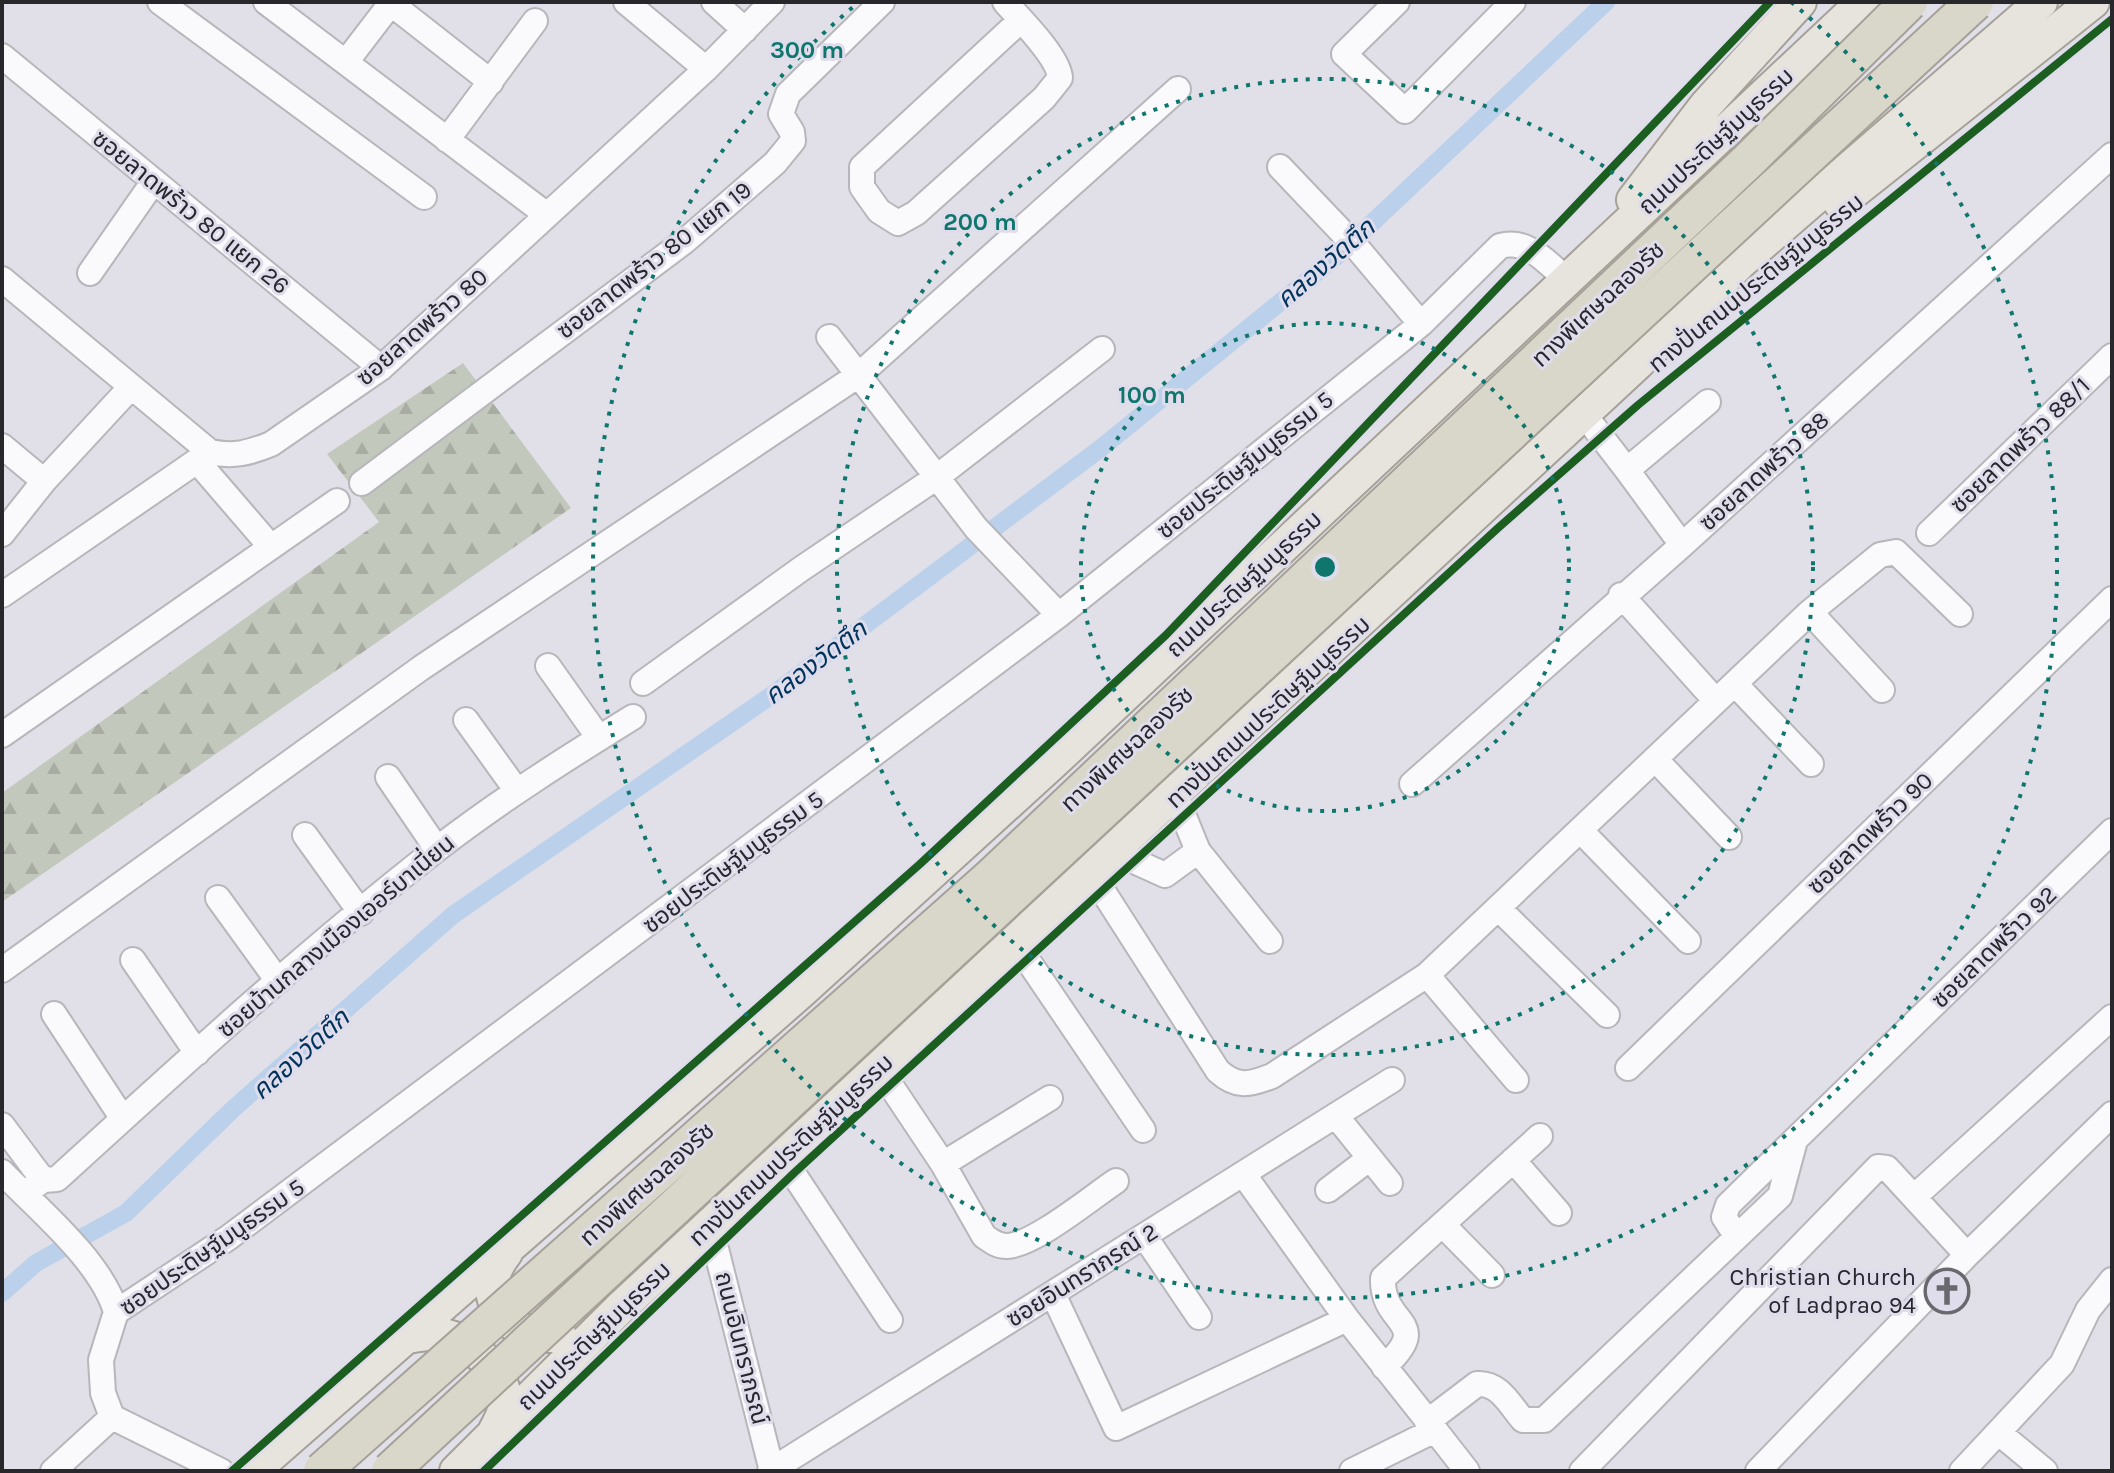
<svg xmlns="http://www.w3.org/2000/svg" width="2114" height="1473" font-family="Karla,'Noto Sans Thai',sans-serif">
<defs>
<pattern id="forest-firs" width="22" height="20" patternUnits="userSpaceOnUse" patternTransform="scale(2)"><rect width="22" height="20" fill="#c3c8bc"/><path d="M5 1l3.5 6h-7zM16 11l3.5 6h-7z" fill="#a8aca2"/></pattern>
</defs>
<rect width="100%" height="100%" fill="#e1e0e8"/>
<path fill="url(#forest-firs)" d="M 463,363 L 571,508 L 2,902 L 2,793 L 379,522 L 327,454 Z"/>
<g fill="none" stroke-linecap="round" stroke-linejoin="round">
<path stroke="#bbd1eb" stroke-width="18" d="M 2,1293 L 36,1263 L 126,1213 L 232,1110 L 453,915 L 772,695 L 1101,448 L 1337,256 L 1606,2"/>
<g stroke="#b7b6bb" stroke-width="28">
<path id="minor" d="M 160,2 L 424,197
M 266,2 L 547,215
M 389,2 L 491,82
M 626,2 L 706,69
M 714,2 L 745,30
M 1005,2 C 1020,19 1059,57 1060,78 L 1044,98 L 916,213 L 898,223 L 879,211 L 862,187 L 862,167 L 1021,20
M 1397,2 L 1344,54 L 1405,111 L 1513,2
M 2,56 L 381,368
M 346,62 L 392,2
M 447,140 L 535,21
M 90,273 L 154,181
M 2,279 L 210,452 C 233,457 249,453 271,444 L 381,368 L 706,69 L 772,2
M 1421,324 L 1500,246 C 1528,238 1547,263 1566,279
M 829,337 L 976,528 L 1059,615
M 1583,413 L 1627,470 L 1708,402
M 2,446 L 44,481
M 197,461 L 271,547
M 1627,470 L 1674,534
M 362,483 L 685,241 L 775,163 L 793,141 L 792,132 L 781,114 L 788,94 L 882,2
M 1929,533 L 2112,356
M 2,534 L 44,481 L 131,387
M 2,595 L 210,452
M 1621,595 L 1716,701
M 1810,612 L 1882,690
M 548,666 L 599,738
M 643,683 L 801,569 L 937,477 L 1102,349
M 1735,684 L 1811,764
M 466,720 L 517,791
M 2,735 L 337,501
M 1655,759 L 1729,837
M 388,777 L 437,849
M 1412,784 L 1681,546 L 2112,155
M 1580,830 L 1688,941
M 305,835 L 361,913
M 1112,851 L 1165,875 L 1198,851 L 1174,792
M 1198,851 L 1270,941
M 1090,871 L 1218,1071 C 1237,1088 1249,1085 1272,1076 L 1427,975 L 1810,612 L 1880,555 L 1896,552 L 1960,614
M 218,898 L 278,981
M 1498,908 L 1607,1015
M 1014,940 L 1143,1130
M 133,960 L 197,1053
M 2,970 L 421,668 L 860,374 L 1178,89
M 1427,975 L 1516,1080
M 54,1014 L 123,1119
M 879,1068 L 943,1164 L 984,1236 C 991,1241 997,1246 1007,1246 C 1034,1245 1092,1197 1116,1181
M 1628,1068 L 2112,599
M 1336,1116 L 1390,1183
M 2,1125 L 43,1180
M 783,1158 L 890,1320
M 1513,1160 L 1559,1213
M 943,1164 L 1050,1098
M 2,1172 C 38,1209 102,1262 116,1312
M 1244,1175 L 1347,1319 L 1435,1430
M 1328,1190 L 1370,1158
M 24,1194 L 43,1180 L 57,1179 C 181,1066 305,952 437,849 C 499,801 567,758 633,717
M 1914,1197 L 2112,1017
M 710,1225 L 772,1471
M 1443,1225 L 1492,1275
M 1145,1237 L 1199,1317
M 1737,1237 L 1724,1217 L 1728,1205 L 2112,831
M 1053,1294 L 1116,1428 L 1347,1319
M 1384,1367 C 1435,1320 1381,1327 1383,1278 L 1540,1136
M 112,1417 L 103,1393 L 101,1360 L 116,1312 L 228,1238 L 1059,615 L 1421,324 L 1358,249 L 1280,167
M 1427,1422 L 1477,1384 C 1499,1382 1510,1405 1523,1420 L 1544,1420 L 1780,1196 L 1794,1144
M 1999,1433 L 2045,1471
M 53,1471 L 112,1417 L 221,1471
M 770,1471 L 1392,1080
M 1352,1471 L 1435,1430 L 1467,1471
M 1582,1471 L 1878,1167 L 1887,1168 L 1967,1255
M 1758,1471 L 1967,1255 L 2112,1114
M 1962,1471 L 2062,1364 L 2088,1310 L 2112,1280"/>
</g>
<g stroke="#a6a198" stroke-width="36">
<path id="major" d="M 1633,200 L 1706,105 L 1800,2
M 1840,203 L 2093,2
M 506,1253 C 470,1299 510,1339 560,1336
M 403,1338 C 418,1335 432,1332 447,1336 C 475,1343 512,1379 504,1410 C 502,1418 497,1426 493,1434
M 253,1471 L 802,991 L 1057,759 L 1863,2
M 456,1471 L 619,1309 L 1638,363 L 1740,263 L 2041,2"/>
</g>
<use href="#minor" stroke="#fafafc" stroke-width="24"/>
<use href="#major" stroke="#e7e4de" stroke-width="32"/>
<g stroke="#a6a198" stroke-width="40" stroke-linecap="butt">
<path id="highway-bridge" d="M 322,1471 L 990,878 L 1748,161 L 1909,2
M 390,1471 L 1975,2"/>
</g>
<use href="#highway-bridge" stroke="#d9d6ca" stroke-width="36"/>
<g stroke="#dfdceb" stroke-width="13">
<path id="cycleway" d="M 232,1471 L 920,864 L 1166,635 L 1770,2
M 484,1471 L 794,1173 L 1498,528 L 1638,405 L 2112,19"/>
</g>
<use href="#cycleway" stroke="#1b5e20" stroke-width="8"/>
</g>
<g fill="none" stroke="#0f766e" stroke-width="4" stroke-dasharray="4 8">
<circle cx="1325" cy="567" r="244"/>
<circle cx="1325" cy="567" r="488"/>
<path d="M1791 2A732 732 0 1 1 859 2"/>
</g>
<defs>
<g id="church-ring" transform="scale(2.3)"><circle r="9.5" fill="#dfdceb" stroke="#69686e" stroke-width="1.5"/><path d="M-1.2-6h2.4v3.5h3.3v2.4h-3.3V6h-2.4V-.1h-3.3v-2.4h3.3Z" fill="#69686e"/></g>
</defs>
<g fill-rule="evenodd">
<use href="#church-ring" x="1947" y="1291"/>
</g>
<g text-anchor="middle" stroke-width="6" stroke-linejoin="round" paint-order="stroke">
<g font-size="24" fill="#28272c" stroke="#dfdceb">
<text transform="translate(1716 141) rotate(-43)" y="8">ถนนประดิษฐ์มนูธรรม</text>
<text transform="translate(191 212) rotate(39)" y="8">ซอยลาดพร้าว 80 แยก 26</text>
<text transform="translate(654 260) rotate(-38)" y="8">ซอยลาดพร้าว 80 แยก 19</text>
<text transform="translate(1756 283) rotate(-39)" y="8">ทางปั่นถนนประดิษฐ์มนูธรรม</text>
<text transform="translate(1598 304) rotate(-43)" y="8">ทางพิเศษฉลองรัช</text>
<text transform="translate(422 327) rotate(-41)" y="8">ซอยลาดพร้าว 80</text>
<text transform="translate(2020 445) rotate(-44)" y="8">ซอยลาดพร้าว 88/1</text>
<text transform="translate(1245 465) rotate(-39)" y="8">ซอยประดิษฐ์มนูธรรม 5</text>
<text transform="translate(1764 471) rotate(-42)" y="8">ซอยลาดพร้าว 88</text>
<text transform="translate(1244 584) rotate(-43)" y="8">ถนนประดิษฐ์มนูธรรม</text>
<text transform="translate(1268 712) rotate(-43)" y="8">ทางปั่นถนนประดิษฐ์มนูธรรม</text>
<text transform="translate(1127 749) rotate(-43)" y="8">ทางพิเศษฉลองรัช</text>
<text transform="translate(1870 833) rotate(-44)" y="8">ซอยลาดพร้าว 90</text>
<text transform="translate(733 862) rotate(-37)" y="8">ซอยประดิษฐ์มนูธรรม 5</text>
<text transform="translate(336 936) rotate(-40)" y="8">ซอยบ้านกลางเมืองเออร์บาเนี่ยน</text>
<text transform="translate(1994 947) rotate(-44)" y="8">ซอยลาดพร้าว 92</text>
<text transform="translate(791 1150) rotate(-43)" y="8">ทางปั่นถนนประดิษฐ์มนูธรรม</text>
<text transform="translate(647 1184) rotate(-42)" y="8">ทางพิเศษฉลองรัช</text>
<text transform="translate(212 1247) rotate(-35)" y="8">ซอยประดิษฐ์มนูธรรม 5</text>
<text transform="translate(1082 1275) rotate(-32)" y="8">ซอยอินทราภรณ์ 2</text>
<text transform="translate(594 1336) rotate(-44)" y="8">ถนนประดิษฐ์มนูธรรม</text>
<text transform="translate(742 1348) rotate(76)" y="8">ถนนอินทราภรณ์</text>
</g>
<g font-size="24" fill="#28272c" stroke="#dfdceb" text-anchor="end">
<text x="1916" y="1285">Christian Church<tspan x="1916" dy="28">of Ladprao 94</tspan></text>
</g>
<g font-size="26" font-style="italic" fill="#00335c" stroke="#dfdceb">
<text transform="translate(1325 263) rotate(-41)" y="9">คลองวัดตึก</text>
<text transform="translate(815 662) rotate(-37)" y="9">คลองวัดตึก</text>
<text transform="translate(300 1054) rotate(-42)" y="9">คลองวัดตึก</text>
</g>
</g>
<circle cx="1325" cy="567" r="12" fill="#0f766e" stroke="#dfdceb" stroke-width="4"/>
<g font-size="24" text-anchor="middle" font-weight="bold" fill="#0f766e" stroke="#dfdceb" stroke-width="6" stroke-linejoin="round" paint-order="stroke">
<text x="807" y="58">300 m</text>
<text x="980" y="230">200 m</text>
<text x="1152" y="403">100 m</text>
</g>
<rect width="2114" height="1473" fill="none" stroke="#28272c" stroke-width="8"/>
</svg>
